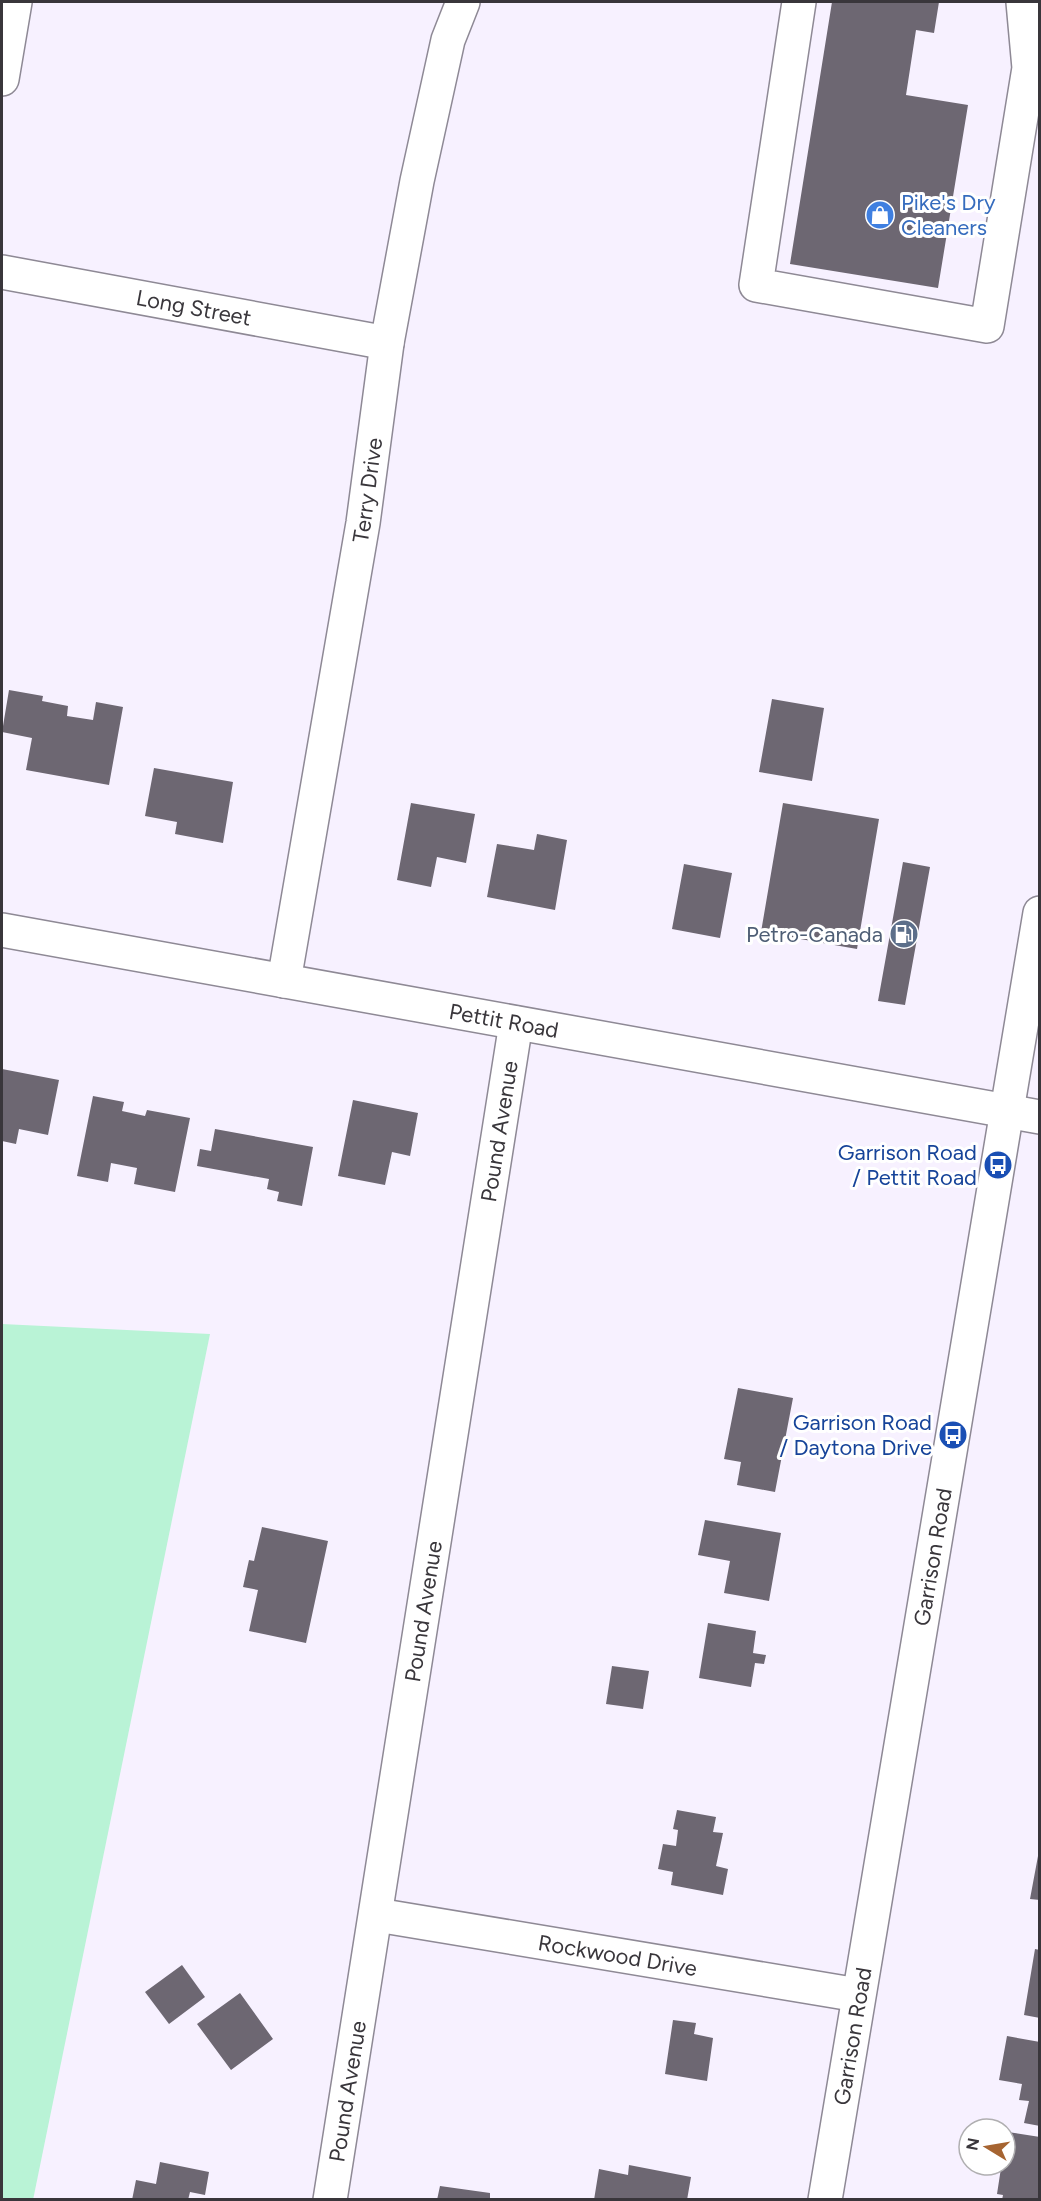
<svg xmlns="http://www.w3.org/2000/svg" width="1041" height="2201" font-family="Figtree,sans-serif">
<rect width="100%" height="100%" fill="#f7f1ff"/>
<path fill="#b9f3d6" d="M 2,1324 L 210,1334 L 33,2200 L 2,2199 Z"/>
<path fill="#6d6772" d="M 832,2 L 939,2 L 934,33 L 916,30 L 906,95 L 968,105 L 938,288 L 790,264 Z
M 9,690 L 43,696 L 42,701 L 68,706 L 67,716 L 93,720 L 96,702 L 123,707 L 109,785 L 26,770 L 32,738 L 2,732 Z
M 772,699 L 824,708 L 812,781 L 759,772 Z
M 154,768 L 233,782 L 223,843 L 175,834 L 177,822 L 145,816 Z
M 411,803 L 475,814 L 466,863 L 437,857 L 431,887 L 397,880 Z
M 783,803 L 879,819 L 857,949 L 761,932 Z
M 537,834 L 567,840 L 555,910 L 487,897 L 497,844 L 534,850 Z
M 903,862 L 930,867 L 905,1005 L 878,1001 Z
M 684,864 L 732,873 L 720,938 L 672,929 Z
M 2,1069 L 59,1080 L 48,1135 L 19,1129 L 16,1144 L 2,1141 Z
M 93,1096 L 124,1102 L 122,1111 L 145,1116 L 147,1110 L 190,1118 L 175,1192 L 134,1184 L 137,1168 L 111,1163 L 108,1182 L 77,1176 Z
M 353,1100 L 418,1113 L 410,1156 L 392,1152 L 385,1185 L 338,1176 Z
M 215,1129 L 313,1147 L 302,1206 L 277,1201 L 279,1192 L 267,1189 L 269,1179 L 197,1166 L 200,1149 L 211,1151 Z
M 738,1388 L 793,1398 L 775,1492 L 737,1485 L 741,1462 L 724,1459 Z
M 705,1520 L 781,1533 L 769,1601 L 724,1593 L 730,1561 L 698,1555 Z
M 262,1527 L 328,1541 L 306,1643 L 249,1631 L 258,1590 L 243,1587 L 249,1560 L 254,1561 Z
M 708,1623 L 756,1631 L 753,1653 L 766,1655 L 764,1664 L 755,1663 L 751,1687 L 699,1678 Z
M 612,1666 L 649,1671 L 643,1709 L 606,1704 Z
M 677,1810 L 716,1817 L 713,1832 L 723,1833 L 716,1866 L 728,1869 L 723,1895 L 671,1885 L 673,1872 L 658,1869 L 663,1844 L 676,1846 L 678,1830 L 673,1829 Z
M 1038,1856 L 1040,1856 L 1040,1900 L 1030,1899 Z
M 1035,1949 L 1040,1950 L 1040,2018 L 1024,2015 Z
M 182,1965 L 205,1997 L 169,2024 L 145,1992 Z
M 240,1993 L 273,2039 L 231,2070 L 197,2024 Z
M 673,2020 L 696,2023 L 694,2034 L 713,2038 L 707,2081 L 665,2074 Z
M 1007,2036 L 1040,2042 L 1040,2126 L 1024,2123 L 1029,2101 L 1019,2100 L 1022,2084 L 999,2080 Z
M 1008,2132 L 1040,2137 L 1040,2200 L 1002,2200 L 1003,2195 L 997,2194 L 1001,2168 L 989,2165 L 1005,2165 Z
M 160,2162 L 209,2172 L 205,2195 L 190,2192 L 188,2200 L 132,2200 L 136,2180 L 156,2184 Z
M 629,2165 L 691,2177 L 687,2200 L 594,2200 L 599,2169 L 628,2175 Z
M 440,2186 L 490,2193 L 490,2200 L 437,2200 Z"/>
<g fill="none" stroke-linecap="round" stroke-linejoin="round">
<g stroke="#8e8995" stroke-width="36">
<g id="minor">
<path d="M 799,2 L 756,285 L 987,326 L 1029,68 L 1023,2"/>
<path d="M 2,79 L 15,2"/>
<path id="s1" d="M 2,272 L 387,343"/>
<path id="s2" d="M 2,930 L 1040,1117"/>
<path id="s3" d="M 284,981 L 363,523 L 387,343 L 417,181 L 448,40 L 463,2"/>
<path id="s4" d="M 377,1915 L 858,1995"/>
<path id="s5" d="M 330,2200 L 516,1023"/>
</g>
</g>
<g stroke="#8e8995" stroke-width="36">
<g id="major">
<path id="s6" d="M 825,2200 L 1040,913"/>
</g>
</g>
<use href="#minor" stroke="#fff" stroke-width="33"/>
<use href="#major" stroke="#fff" stroke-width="33"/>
</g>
<defs>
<g id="shop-disc" transform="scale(1.5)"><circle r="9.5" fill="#3f7fe0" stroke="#fff"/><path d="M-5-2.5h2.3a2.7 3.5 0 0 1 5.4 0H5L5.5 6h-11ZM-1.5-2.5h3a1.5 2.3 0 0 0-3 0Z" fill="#fff"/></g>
<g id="fuel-disc" transform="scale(1.5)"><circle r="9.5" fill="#5c6f8a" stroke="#fff"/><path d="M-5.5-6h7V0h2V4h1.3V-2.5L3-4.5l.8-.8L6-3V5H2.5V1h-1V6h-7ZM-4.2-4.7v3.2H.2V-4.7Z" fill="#fff"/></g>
<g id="bus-disc" transform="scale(1.5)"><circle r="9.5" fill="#1a4fb4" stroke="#fff"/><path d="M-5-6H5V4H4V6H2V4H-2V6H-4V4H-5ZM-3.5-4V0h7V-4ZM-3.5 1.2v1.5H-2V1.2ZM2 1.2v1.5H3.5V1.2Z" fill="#fff"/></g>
</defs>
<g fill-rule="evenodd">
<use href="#shop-disc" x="880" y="215"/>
<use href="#fuel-disc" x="904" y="934"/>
<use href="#bus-disc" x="998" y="1165"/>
<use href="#bus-disc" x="953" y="1435"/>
</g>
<g text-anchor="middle" stroke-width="6" stroke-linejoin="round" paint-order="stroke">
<g font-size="22" fill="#366cbe" stroke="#fff" text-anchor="start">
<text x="901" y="210">Pike's Dry<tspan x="901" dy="25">Cleaners</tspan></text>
</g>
<g font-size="22" fill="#39363b" stroke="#fff">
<text dy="8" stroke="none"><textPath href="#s1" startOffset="195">Long Street</textPath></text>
<text dy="8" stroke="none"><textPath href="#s3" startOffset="498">Terry Drive</textPath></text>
<text dy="8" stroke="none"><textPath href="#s2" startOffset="510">Pettit Road</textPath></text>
<text dy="8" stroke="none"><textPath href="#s5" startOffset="1082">Pound Avenue</textPath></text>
<text dy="8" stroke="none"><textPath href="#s6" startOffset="652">Garrison Road</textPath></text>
<text dy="8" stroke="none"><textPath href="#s5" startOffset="596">Pound Avenue</textPath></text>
<text dy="8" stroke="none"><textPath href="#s4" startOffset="244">Rockwood Drive</textPath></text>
<text dy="8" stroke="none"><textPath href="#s6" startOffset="166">Garrison Road</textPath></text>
<text dy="8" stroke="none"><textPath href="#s5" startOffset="110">Pound Avenue</textPath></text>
</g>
<g font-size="22" fill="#4e5e75" stroke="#fff" text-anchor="end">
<text x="883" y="942">Petro-Canada</text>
</g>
<g font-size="22" fill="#164399" stroke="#fff" text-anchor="end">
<text x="977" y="1160">Garrison Road<tspan x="977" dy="25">/ Pettit Road</tspan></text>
<text x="932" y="1430">Garrison Road<tspan x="932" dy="25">/ Daytona Drive</tspan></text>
</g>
</g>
<rect width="1041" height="2201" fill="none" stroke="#39363b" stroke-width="6"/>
<g transform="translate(987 2147) rotate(281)"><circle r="28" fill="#ffffff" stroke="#b0afb1" stroke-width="1.5"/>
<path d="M0-4.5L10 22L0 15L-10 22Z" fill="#a66431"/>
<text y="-9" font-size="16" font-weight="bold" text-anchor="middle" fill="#39363b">N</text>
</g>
</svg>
